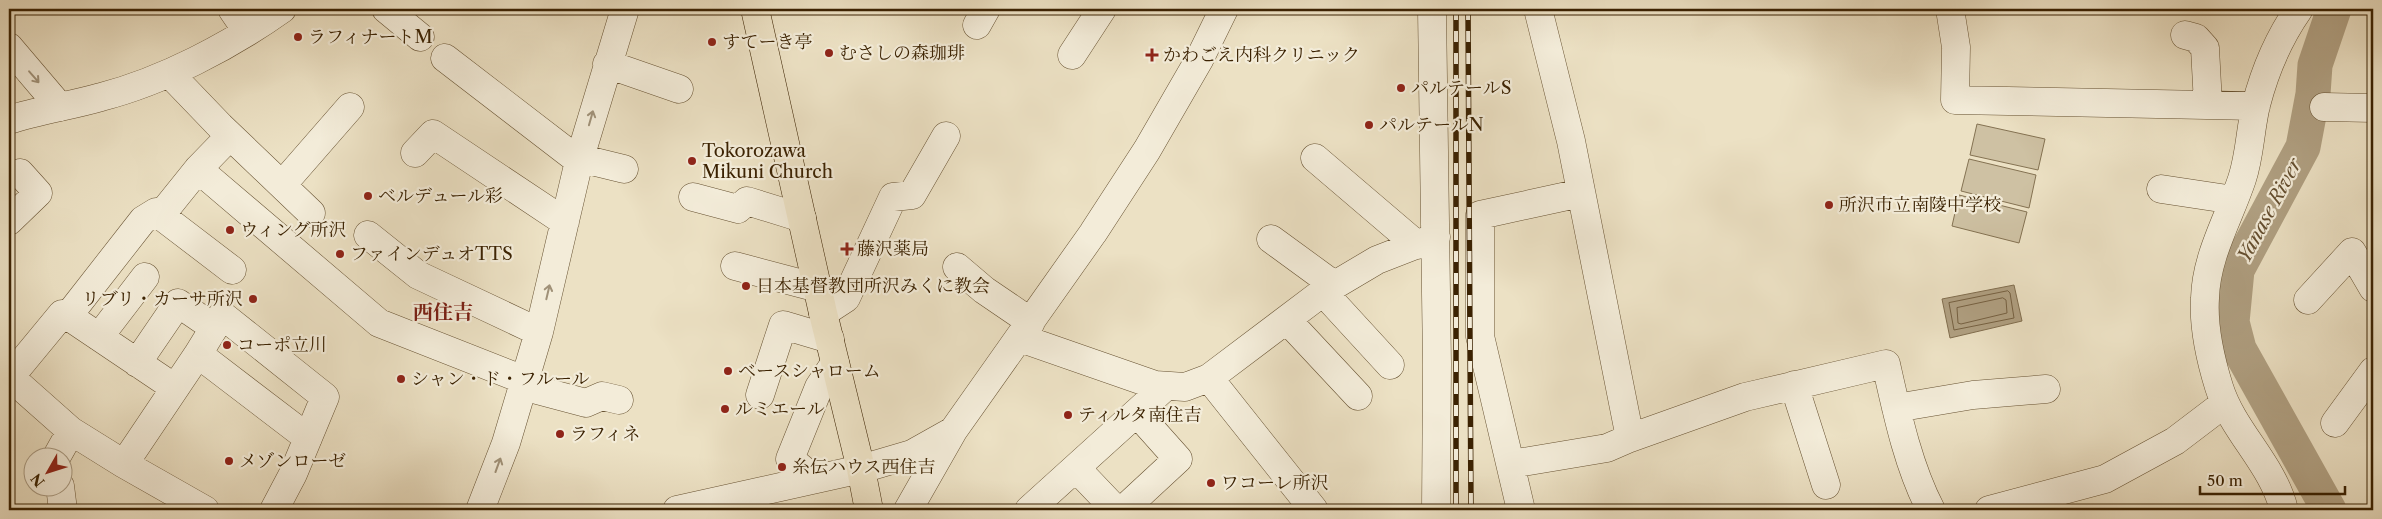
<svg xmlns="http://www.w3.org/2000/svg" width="2382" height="519" font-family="'Libre Caslon Text','Noto Serif JP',serif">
<rect width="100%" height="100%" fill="#ece1c4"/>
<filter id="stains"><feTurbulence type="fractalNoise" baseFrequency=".004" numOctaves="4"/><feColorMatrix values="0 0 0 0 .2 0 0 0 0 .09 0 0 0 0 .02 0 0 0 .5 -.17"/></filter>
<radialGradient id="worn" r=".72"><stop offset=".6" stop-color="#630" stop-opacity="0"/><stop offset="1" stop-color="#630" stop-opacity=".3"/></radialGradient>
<path fill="#cec1a3" stroke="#847252" d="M 1977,124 L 2045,139 L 2038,170 L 1970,155 Z
M 1969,159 L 2036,175 L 2029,208 L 1961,191 Z
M 1959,195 L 2027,212 L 2019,243 L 1952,226 Z"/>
<path fill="#b0a082" stroke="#816e4f" d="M 2014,285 L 2022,321 L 1950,338 L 1942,299 Z"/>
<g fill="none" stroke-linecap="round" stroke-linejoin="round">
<path stroke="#766142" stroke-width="1" d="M 2008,291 L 2010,293 L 2014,318 L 1954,330 L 1949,303 Z
M 2003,298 L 2006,300 L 2007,313 L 1961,324 L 1958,323 L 1957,308 Z"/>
<path stroke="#b0a082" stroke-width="35" d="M 2329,510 L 2239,349 L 2232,322 L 2237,270 L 2303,147 L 2313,94 L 2315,65 L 2334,9"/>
<g stroke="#675232" stroke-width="29">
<path id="minor" d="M 232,9 L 247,31
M 386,9 L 420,37
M 1432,9 L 1437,364 L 1436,510
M 1538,9 L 1571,141 L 1630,438 L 1745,397 L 1886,364 C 1897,413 1908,466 1931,510
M 1950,9 L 1956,47 L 1955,100 L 2256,106
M 977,25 L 986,9
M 2185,35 L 2196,38 L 2205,48 L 2208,104
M 9,47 L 60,107
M 1072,55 L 1102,9
M 445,58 L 579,161
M 607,64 L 679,89
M 170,74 L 220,126 L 311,213
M 2324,107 L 2373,108
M 9,120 C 39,110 70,106 101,97 C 163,81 230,46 282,9
M 415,153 L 433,134 L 565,222
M 579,158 L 624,169
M 1315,158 L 1417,245
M 198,169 L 379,323 L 524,380
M 282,185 L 350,107
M 2161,189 L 2234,200
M 693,197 L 738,209 L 747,201 L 802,218
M 161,215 L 198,169 L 230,136
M 9,221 L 38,193 L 20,173
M 368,235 L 418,275 L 539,332
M 1271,239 L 1334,285
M 735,266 L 818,288
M 957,267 L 984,290 L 1031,322
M 1323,292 L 1390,365
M 2308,300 L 2352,252 L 2373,288
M 823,313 L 846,298 L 893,197 L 912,195 L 946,136
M 68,316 L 175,388
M 1287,320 L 1358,396
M 99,337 L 145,277
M 1020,338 L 1155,385 L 1185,387 L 1209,378 L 1323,292 L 1377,260 L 1436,237
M 198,354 L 222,315 L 325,397 L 293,474 L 274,510
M 137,363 L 178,303 L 213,327
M 9,376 L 71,431 L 124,464 L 205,510
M 10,377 L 62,314 L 68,316 L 143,220 L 156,212 L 232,270
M 1209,378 L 1314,510
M 1794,385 L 1826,485
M 522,386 L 586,403 L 602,396 L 619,400
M 760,395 L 783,325 L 830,339
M 1896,408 L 1973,395 L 2046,389
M 2335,423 L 2373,371
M 57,456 L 71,431
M 124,464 L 198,354 L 308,438
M 1511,464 L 1607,448 L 1630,438
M 1076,468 L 1116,510
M 814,479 L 790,459 L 819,387 L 835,363
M 60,486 L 63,510
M 480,510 L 506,443 L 539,332 L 579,161 L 625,9
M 677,510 L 861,469 L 912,454 L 953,431
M 908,510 L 953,431 L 1093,233 L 1147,150 L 1199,60 L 1224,9
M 1029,510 L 1166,386
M 1123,510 L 1178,459 L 1137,413
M 1521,510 L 1480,336 L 1480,215 L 1581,193
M 1989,510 L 2105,479 L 2175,441 L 2225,403
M 2284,510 C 2273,464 2233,432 2219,387 C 2210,358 2203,328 2205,298 C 2206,256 2229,218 2242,179 C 2250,155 2250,130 2256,105 C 2265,70 2278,39 2299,9"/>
</g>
<g stroke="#3b2202" stroke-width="29">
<path id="major" d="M 755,9 L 823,313 L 861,469 L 869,510"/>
</g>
<use href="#minor" stroke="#f3ecd9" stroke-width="28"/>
<use href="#major" stroke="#ece1c4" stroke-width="28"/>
<g stroke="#3b2202" stroke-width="5.5">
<path id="rail" d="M 1456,9 L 1456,510
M 1468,9 L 1471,510"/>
</g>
<use href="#rail" stroke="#f3ecd9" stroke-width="4" stroke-dasharray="11" stroke-linecap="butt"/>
</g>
<defs><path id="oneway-shaft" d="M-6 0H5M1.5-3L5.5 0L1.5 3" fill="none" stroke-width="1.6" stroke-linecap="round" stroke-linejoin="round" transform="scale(1.25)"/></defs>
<g stroke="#a09178">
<use href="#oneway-shaft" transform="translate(34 77) rotate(49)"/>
<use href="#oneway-shaft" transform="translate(591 118) rotate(-74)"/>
<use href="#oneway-shaft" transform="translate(548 292) rotate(-77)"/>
<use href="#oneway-shaft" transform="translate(498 465) rotate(-70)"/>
</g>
<g fill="#8f2418" stroke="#f3ecd9" stroke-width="2">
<circle cx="298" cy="37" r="5"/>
<circle cx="712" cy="42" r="5"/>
<circle cx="829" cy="53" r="5"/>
<path d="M1149.5 47.5h5v5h5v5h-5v5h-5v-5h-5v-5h5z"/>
<circle cx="1401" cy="88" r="5"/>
<circle cx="1369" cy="125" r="5"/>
<circle cx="692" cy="161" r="5"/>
<circle cx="368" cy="196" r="5"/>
<circle cx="1829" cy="205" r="5"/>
<circle cx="230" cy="230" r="5"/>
<path d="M844.5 241.5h5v5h5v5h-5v5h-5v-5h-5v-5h5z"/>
<circle cx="340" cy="254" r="5"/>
<circle cx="746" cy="286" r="5"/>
<circle cx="253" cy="299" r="5"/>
<circle cx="227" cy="345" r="5"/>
<circle cx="728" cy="371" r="5"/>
<circle cx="401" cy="379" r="5"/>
<circle cx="725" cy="409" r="5"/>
<circle cx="1068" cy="415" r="5"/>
<circle cx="560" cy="434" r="5"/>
<circle cx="229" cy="461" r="5"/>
<circle cx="782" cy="467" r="5"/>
<circle cx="1211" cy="483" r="5"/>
</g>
<g text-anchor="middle" stroke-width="4.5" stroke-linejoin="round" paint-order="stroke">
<g font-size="18" fill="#3b2202" stroke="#f3ecd9" text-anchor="start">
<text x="308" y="43">ラフィナートM</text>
<text x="722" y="48">すてーき亭</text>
<text x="839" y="59">むさしの森珈琲</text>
<text x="1163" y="61">かわごえ内科クリニック</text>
<text x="1411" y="94">パルテールS</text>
<text x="1379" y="131">パルテールN</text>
<text x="702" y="157">Tokorozawa<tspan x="702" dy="21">Mikuni Church</tspan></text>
<text x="378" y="202">ベルデュール彩</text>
<text x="1839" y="211">所沢市立南陵中学校</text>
<text x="240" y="236">ウィング所沢</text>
<text x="857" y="255">藤沢薬局</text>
<text x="350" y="260">ファインデュオTTS</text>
<text x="756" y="292">日本基督教団所沢みくに教会</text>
<text x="243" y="305" text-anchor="end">リブリ・カーサ所沢</text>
<text x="237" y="351">コーポ立川</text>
<text x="738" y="377">ベースシャローム</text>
<text x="411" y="385">シャン・ド・フルール</text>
<text x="735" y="415">ルミエール</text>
<text x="1078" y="421">ティルタ南住吉</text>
<text x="570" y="440">ラフィネ</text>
<text x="239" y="467">メゾンローゼ</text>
<text x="792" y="473">糸伝ハウス西住吉</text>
<text x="1221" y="489">ワコーレ所沢</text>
</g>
<g font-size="19" font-style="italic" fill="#644e2f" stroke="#f3ecd9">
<text transform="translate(2269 210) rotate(-62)" y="7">Yanase River</text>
</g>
<g font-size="20" font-weight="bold" fill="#7a1f14" stroke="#f3ecd9">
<text x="443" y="319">西住吉</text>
</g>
</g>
<rect width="2382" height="519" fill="none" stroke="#ece1c4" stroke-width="30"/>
<rect x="10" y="10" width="2362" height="499" fill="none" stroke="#3b2202" stroke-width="2.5"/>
<rect x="15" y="15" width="2352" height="489" fill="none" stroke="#3b2202"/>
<g transform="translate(48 472) rotate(231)"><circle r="24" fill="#f3ecd9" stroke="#a99b83"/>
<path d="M0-4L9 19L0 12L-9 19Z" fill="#8f2418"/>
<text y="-8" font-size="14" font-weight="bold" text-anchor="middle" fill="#3b2202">N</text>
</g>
<path d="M2200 486v8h145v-8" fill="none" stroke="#3b2202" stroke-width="2.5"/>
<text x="2207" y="486" font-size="15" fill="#3b2202" stroke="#f3ecd9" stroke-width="4" paint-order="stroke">50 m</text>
<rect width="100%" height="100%" filter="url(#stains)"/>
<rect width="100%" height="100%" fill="url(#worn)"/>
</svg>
